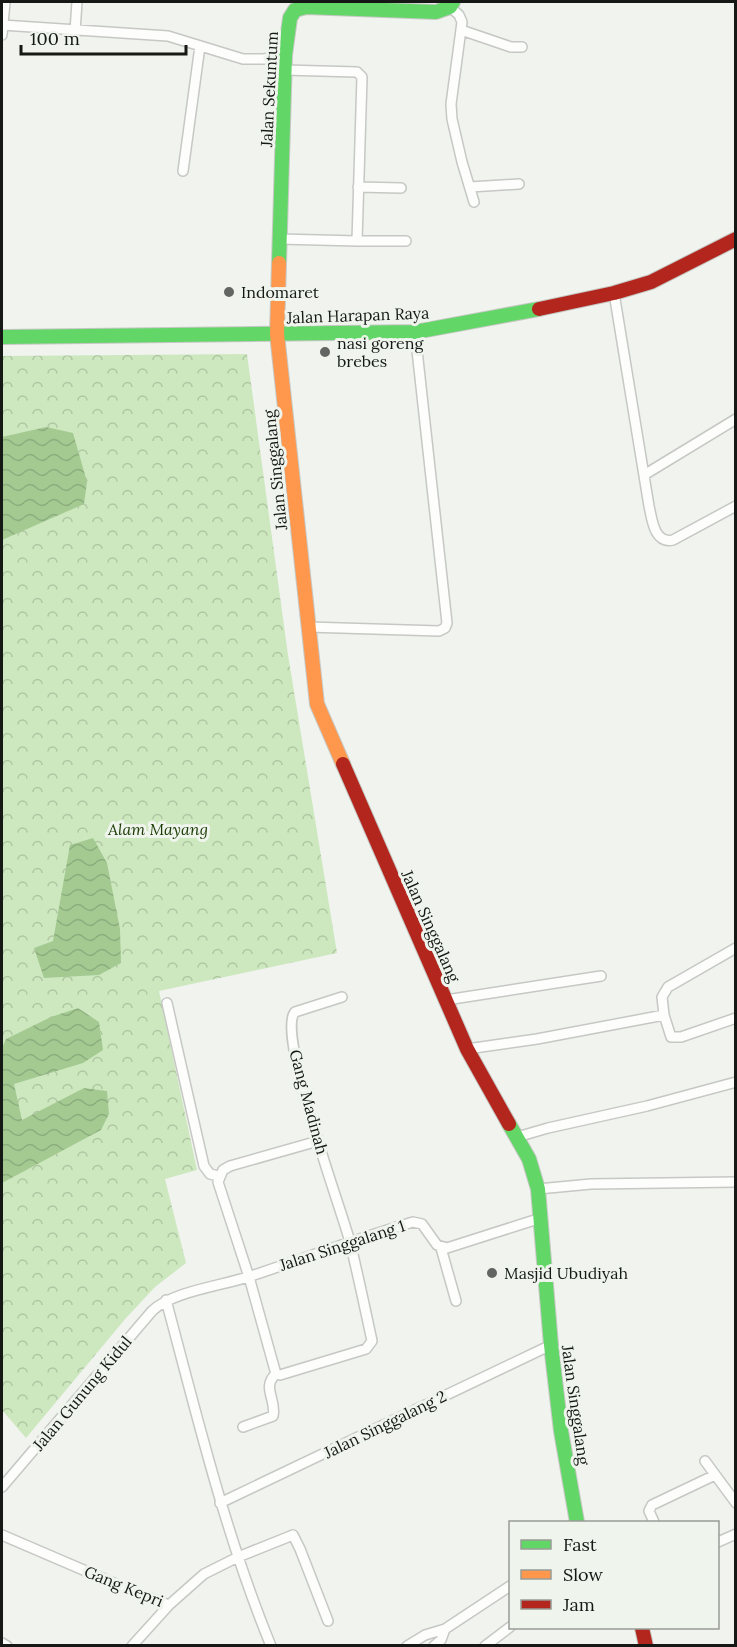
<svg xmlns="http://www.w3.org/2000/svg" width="737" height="1647" font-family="Lora,serif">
<defs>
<pattern id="park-crowns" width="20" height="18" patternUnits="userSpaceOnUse" patternTransform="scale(1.5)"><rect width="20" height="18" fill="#cde8bf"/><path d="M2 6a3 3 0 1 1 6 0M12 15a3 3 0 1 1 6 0" fill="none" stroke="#afc6a3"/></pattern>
<pattern id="water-waves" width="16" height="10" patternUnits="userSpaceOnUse" patternTransform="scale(1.5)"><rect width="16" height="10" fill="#a4ca92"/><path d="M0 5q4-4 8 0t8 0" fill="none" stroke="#8cad7d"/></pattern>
</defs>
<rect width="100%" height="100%" fill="#f0f3ee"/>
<path fill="url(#park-crowns)" d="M 247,354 L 288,655 L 337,953 L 159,991 L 197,1170 L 165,1179 L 186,1263 L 155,1287 L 126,1318 L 26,1438 L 2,1410 L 2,356 Z"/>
<path fill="url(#water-waves)" d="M 46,427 L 73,433 L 87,482 L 84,504 L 2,540 L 2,437 Z
M 93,838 L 107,863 L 120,929 L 121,963 L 99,975 L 44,978 L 34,948 L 53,941 L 70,845 Z
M 78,1008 L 99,1022 L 103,1050 L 83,1063 L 14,1084 L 22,1120 L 84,1088 L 107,1091 L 109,1114 L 101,1130 L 2,1183 L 2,1048 L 6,1039 L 51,1017 Z"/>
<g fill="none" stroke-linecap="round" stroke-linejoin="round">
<g stroke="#c6c8c4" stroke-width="12">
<path id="street" d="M 450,7 L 459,15 L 462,22 L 451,104 L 452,119 L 462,162 L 474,202
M 2,25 L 168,36 L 243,59 L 264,59 L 285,55
M 461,30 L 511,47 L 522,47
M 75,31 L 77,2
M 2,35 L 5,2
M 183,171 L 200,46
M 358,187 L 401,188
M 470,187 L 519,184
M 280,239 L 357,241 L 362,77 L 357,72 L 284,70
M 357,241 L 406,241
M 614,293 L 649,506 C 652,519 654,544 673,540 L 736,506
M 644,475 L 736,419
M 308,627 L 439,631 L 445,628 L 447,623 L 415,332
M 736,948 L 668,987 L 662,997 L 664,1015 L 671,1037 L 681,1037 L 736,1018
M 446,1000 L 601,976
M 167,1003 L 204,1166 L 210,1174 L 219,1176
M 467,1049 L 537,1039 L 664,1015
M 517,1137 L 548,1128 L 647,1106 L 736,1082
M 538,1189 L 591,1184 L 736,1182
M 441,1248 L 456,1301
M 166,1300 C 197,1416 225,1534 271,1646
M 276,1374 L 280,1375 L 366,1349 L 372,1341 C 365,1308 358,1275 350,1242 C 341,1208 276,1032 295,1012 L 342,997
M 276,1374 L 249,1277 L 218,1182 L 223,1170 L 230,1166 L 318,1141
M 243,1427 L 273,1416 C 277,1400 261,1387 276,1374
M 705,1461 L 736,1503
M 2,1487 L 152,1311 C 173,1291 222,1286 251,1276 C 305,1258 359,1238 413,1222 L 422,1224 L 437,1245 L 447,1248 L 541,1218
M 220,1503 L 551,1345
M 654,1522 L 649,1511 L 652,1505 L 715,1475
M 2,1535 L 144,1596 L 169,1605 L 204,1574 L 238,1557 L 293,1535 L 300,1549 L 328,1621
M 718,1542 L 736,1534
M 2,1643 L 7,1646
M 132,1646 L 169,1605
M 407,1646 L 425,1635 L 445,1629 L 510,1586
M 434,1646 L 441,1640 L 445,1629
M 485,1646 L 510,1627"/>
</g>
<g stroke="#c6c8c4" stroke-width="16">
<path id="fast" d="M 279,263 L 285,55 L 290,18 L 295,10 L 306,7 L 436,12 L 450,7 L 453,2
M 2,337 L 415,332 L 539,309
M 509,1124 L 529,1159 L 538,1189 L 551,1345 L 561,1431 L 577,1522"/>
</g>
<g stroke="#c6c8c4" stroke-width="16">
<path id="slow" d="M 279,263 L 277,334 L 317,704 L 343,764"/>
</g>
<g stroke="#c6c8c4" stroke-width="16">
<path id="jam" d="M 539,309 L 614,293 L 651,282 L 736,239
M 343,764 L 467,1049 L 509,1124
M 642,1628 L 646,1646"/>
</g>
<use href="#street" stroke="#fdfdfc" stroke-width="9"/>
<use href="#fast" stroke="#63d668" stroke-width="14"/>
<use href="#slow" stroke="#ff974d" stroke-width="14"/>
<use href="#jam" stroke="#b3261e" stroke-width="14"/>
</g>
<g fill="#626561" stroke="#eff4ed" stroke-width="2">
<circle cx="229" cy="292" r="6"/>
<circle cx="325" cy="352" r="6"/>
<circle cx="492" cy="1273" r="6"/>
</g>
<g text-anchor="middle" stroke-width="6" stroke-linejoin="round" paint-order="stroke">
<g font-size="16" fill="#161815" stroke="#eff4ed">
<text transform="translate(269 89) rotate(-87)" y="6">Jalan Sekuntum</text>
<text transform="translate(358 315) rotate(-2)" y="6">Jalan Harapan Raya</text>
<text transform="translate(275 470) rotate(-96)" y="6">Jalan Singgalang</text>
<text transform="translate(431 926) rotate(66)" y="6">Jalan Singgalang</text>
<text transform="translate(309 1102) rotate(75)" y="6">Gang Madinah</text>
<text transform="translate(342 1245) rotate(-18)" y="6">Jalan Singgalang 1</text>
<text transform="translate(82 1393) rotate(-50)" y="6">Jalan Gunung Kidul</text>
<text transform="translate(576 1405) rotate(82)" y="6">Jalan Singgalang</text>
<text transform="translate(385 1424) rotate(-26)" y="6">Jalan Singgalang 2</text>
<text transform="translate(124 1586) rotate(22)" y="6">Gang Kepri</text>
</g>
<g font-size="16" fill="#161815" stroke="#eff4ed" text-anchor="start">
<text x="241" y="298">Indomaret</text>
<text x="337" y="349">nasi goreng<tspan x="337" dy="18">brebes</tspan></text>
<text x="504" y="1279">Masjid Ubudiyah</text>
</g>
<g font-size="16" font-style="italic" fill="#193a02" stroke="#eff4ed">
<text x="158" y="835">Alam Mayang</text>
</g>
</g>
<rect width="737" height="1647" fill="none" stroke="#161815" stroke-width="6"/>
<rect x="509" y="1521" width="210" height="108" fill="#eff4ed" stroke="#989c97" stroke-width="1.5"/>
<rect x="521" y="1540" width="30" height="9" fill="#63d668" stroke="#989c97" stroke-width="1.5"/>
<text x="563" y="1551" font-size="18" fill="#161815">Fast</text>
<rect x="521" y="1570" width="30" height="9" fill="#ff974d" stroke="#989c97" stroke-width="1.5"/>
<text x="563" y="1581" font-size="18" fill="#161815">Slow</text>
<rect x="521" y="1600" width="30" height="9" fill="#b3261e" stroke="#989c97" stroke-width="1.5"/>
<text x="563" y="1611" font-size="18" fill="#161815">Jam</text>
<path d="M21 45v9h165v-9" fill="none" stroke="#161815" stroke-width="3"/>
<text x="30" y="45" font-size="18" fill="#161815" stroke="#eff4ed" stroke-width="4.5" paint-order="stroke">100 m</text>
</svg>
